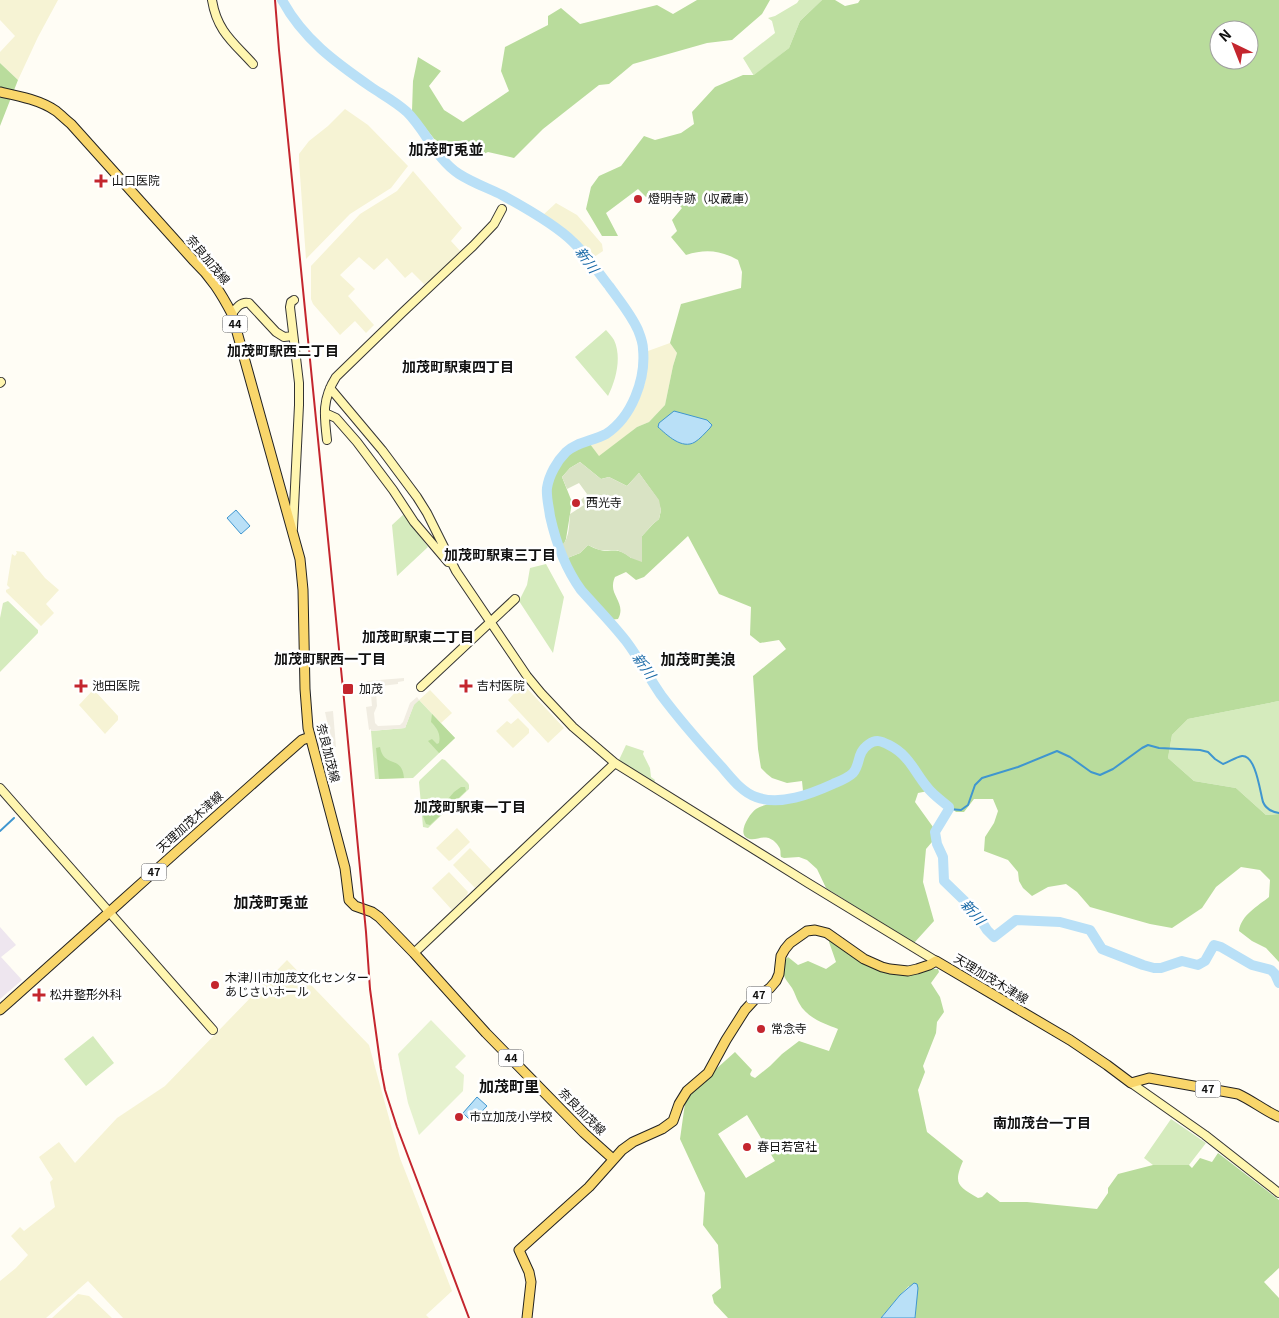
<svg xmlns="http://www.w3.org/2000/svg" width="1279" height="1318" font-family="Georgia,'Noto Sans JP',serif">
<rect width="100%" height="100%" fill="#fffdf5"/>
<path fill="#eee6ef" d="M 0,927 L 16,945 L 1,957 L 22,980 L 0,999 Z"/>
<path fill="#f6f3d4" d="M 0,0 L 58,0 L 38,37 L 18,80 L 0,63 L 0,52 L 15,36 L 0,20 Z
M 345,109 L 368,125 L 408,166 L 391,188 L 350,214 L 306,259 L 299,161 L 299,154 L 309,141 L 328,126 Z
M 413,171 L 462,228 L 451,241 L 462,253 L 427,287 L 412,272 L 405,278 L 387,258 L 374,270 L 359,257 L 340,275 L 355,289 L 348,296 L 374,325 L 366,333 L 355,321 L 340,335 L 313,304 L 311,299 L 311,266 L 360,214 L 397,191 Z
M 556,203 L 577,215 L 602,244 L 603,251 L 591,259 L 570,235 L 543,215 Z
M 670,343 L 677,353 L 673,366 L 665,405 L 649,422 L 637,427 L 599,457 L 590,444 L 613,434 L 626,420 L 638,402 L 645,383 L 648,351 Z
M 16,551 L 24,552 L 45,578 L 59,590 L 46,604 L 54,613 L 41,626 L 6,592 L 6,590 L 10,588 L 7,585 L 12,554 L 15,556 L 17,553 Z
M 523,684 L 564,728 L 548,743 L 508,700 Z
M 93,690 L 95,691 L 118,716 L 118,720 L 105,734 L 79,705 Z
M 430,690 L 452,713 L 441,723 L 419,700 Z
M 518,718 L 529,729 L 529,733 L 513,748 L 496,731 L 507,721 L 511,724 Z
M 457,828 L 470,842 L 451,860 L 449,861 L 436,848 Z
M 470,848 L 493,872 L 475,888 L 453,865 Z
M 449,872 L 468,892 L 467,895 L 452,910 L 432,888 Z
M 287,960 L 369,1045 L 400,1158 L 452,1291 L 426,1315 L 429,1318 L 123,1318 L 88,1281 L 46,1318 L 0,1318 L 0,1281 L 16,1268 L 28,1255 L 11,1236 L 20,1227 L 24,1231 L 55,1207 L 50,1182 L 53,1179 L 39,1157 L 59,1142 L 75,1163 L 117,1118 L 165,1086 Z
M 78,1294 L 89,1296 L 112,1318 L 52,1318 Z"/>
<path fill="#d5ebbd" d="M 799,0 L 822,0 L 800,21 L 789,48 L 754,76 L 743,58 L 775,33 L 772,21 L 768,18 L 775,16 L 797,3 Z
M 606,330 C 609,333 612,337 614,340 C 622,357 616,380 608,396 L 575,357 Z
M 404,514 L 428,547 L 397,576 L 392,525 Z
M 546,564 L 564,597 L 553,653 L 519,601 L 527,585 L 530,568 Z
M 8,601 L 38,630 L 38,633 L 0,672 L 0,618 L 3,603 Z
M 419,700 L 455,738 L 413,778 L 375,779 L 371,731 L 405,728 L 414,704 Z
M 1279,701 L 1279,814 L 1266,815 L 1236,788 L 1194,781 L 1168,758 L 1172,735 L 1188,719 Z
M 626,745 L 644,751 L 643,754 L 650,768 L 651,777 L 655,780 L 654,783 L 619,760 Z
M 442,759 L 445,760 L 468,783 L 469,785 L 469,789 L 428,828 L 423,827 L 419,782 L 420,780 Z
M 93,1036 L 114,1063 L 86,1086 L 64,1059 Z
M 1171,1119 L 1206,1143 L 1189,1165 L 1153,1165 L 1144,1158 Z"/>
<path fill="#b9dc9c" fill-rule="evenodd" d="M 697,0 L 770,0 L 762,14 L 732,40 L 707,43 L 633,64 L 609,84 L 599,85 L 543,129 L 514,158 L 488,152 L 475,158 L 455,143 L 439,145 L 412,111 L 413,81 L 418,57 L 441,71 L 429,86 L 444,110 L 463,122 L 509,91 L 501,71 L 505,47 L 548,25 L 548,16 L 561,8 L 580,24 L 657,5 L 673,14 Z
M 822,0 L 835,0 L 845,6 L 858,3 L 860,0 L 1279,0 L 1279,701 L 1188,719 L 1172,735 L 1168,758 L 1194,781 L 1236,788 L 1266,815 L 1279,814 L 1279,962 L 1266,948 L 1252,941 L 1239,931 C 1241,915 1258,906 1269,897 L 1270,880 L 1260,870 L 1241,867 L 1216,887 L 1202,908 L 1172,928 L 1150,924 L 1090,907 L 1077,892 L 1066,884 L 1048,887 L 1032,896 L 1023,888 L 1019,881 L 1018,872 L 1008,860 L 984,851 L 985,837 L 994,823 L 998,811 L 993,799 L 974,799 L 964,812 L 956,812 L 933,790 L 918,793 L 915,802 L 933,827 L 932,842 L 926,849 L 923,882 L 934,921 L 914,943 L 826,888 L 817,869 L 807,860 L 799,857 L 784,858 L 781,857 C 780,854 781,852 780,849 C 780,848 777,844 776,843 C 765,831 756,843 747,838 C 737,833 750,813 756,809 C 763,804 774,804 782,801 C 789,798 796,794 803,791 L 802,781 L 787,783 L 772,778 L 767,774 L 761,768 L 758,749 L 753,676 L 786,649 L 779,640 L 760,643 L 750,635 L 751,607 L 719,594 L 688,536 L 644,577 L 636,580 L 626,572 L 615,577 C 614,579 613,582 613,585 C 612,596 626,605 618,619 L 609,620 C 592,600 576,583 565,559 L 580,553 L 588,545 C 592,547 596,549 600,550 C 614,553 616,546 631,558 L 642,536 L 653,524 L 659,519 L 661,510 L 657,498 L 639,473 L 627,486 L 609,477 L 601,479 L 580,462 L 570,468 L 562,477 L 572,502 L 566,539 L 564,544 L 560,546 L 552,515 L 549,486 L 556,470 L 572,451 L 590,444 L 599,456 L 637,427 L 649,422 L 665,405 L 673,366 L 677,353 L 670,343 L 681,304 L 741,288 L 742,272 L 738,260 C 720,250 705,249 686,255 L 671,237 L 677,231 L 672,220 L 682,208 L 672,199 L 655,206 L 638,189 L 606,213 L 618,236 L 602,236 L 586,209 L 591,187 L 599,176 L 621,166 L 644,136 L 655,140 L 681,133 L 694,124 L 692,112 L 715,87 L 743,75 L 754,75 L 789,48 L 800,21 ZM 1219,30 L 1249,30 L 1249,60 L 1219,60 Z
M 0,63 L 18,80 L 0,126 Z
M 432,714 L 455,738 L 439,753 L 428,741 L 432,739 L 437,744 L 439,743 C 441,734 437,728 431,722 Z
M 380,747 C 384,769 402,754 404,778 L 379,779 L 376,748 Z
M 461,787 L 465,787 L 466,791 L 430,825 L 426,824 L 423,816 L 423,813 L 427,812 L 432,814 L 439,810 L 440,807 L 438,802 L 439,800 L 448,799 L 454,792 Z
M 830,937 L 882,969 L 938,969 L 939,972 L 931,983 L 940,997 L 944,1012 L 937,1022 L 936,1033 L 923,1066 L 925,1072 L 918,1090 L 927,1132 L 963,1161 C 953,1184 958,1186 978,1198 L 982,1197 L 987,1192 L 1000,1202 L 1027,1202 L 1097,1209 L 1108,1193 L 1108,1188 L 1118,1174 L 1153,1165 L 1189,1165 L 1192,1168 L 1200,1158 L 1212,1162 L 1218,1153 L 1279,1200 L 1279,1268 L 1264,1282 L 1279,1298 L 1279,1318 L 915,1318 L 916,1308 L 909,1286 L 900,1295 L 881,1318 L 728,1318 L 714,1303 L 712,1295 L 721,1288 L 718,1245 L 703,1225 L 705,1193 L 680,1139 L 686,1096 L 735,1052 L 752,1070 L 750,1074 L 751,1076 L 755,1078 L 770,1066 L 782,1054 L 799,1041 L 829,1051 L 838,1029 C 823,1023 807,1018 799,1003 C 796,998 795,993 792,988 C 783,975 782,977 785,960 L 788,957 L 798,965 L 808,961 L 826,969 L 836,962 L 829,942 ZM 747,1115 L 775,1161 L 746,1178 L 718,1134 Z"/>
<path fill="#d9e3c4" d="M 580,462 L 601,479 L 609,477 L 627,486 L 639,473 L 659,500 L 661,510 L 659,519 L 653,524 L 642,536 L 642,562 L 631,558 L 625,554 L 617,550 L 599,550 L 588,545 L 580,553 L 565,559 L 560,546 C 570,541 569,523 570,514 L 584,505 L 581,500 L 587,494 L 579,483 L 567,489 L 562,477 L 570,468 Z"/>
<path fill="#e6f2cf" d="M 431,1020 L 466,1056 L 455,1067 L 464,1075 L 463,1091 L 419,1135 L 408,1103 L 398,1054 Z"/>
<path fill="#f1ede2" d="M 404,678 L 404,681 L 398,682 L 398,684 L 381,686 L 377,688 L 376,692 L 377,706 L 374,713 L 375,723 L 378,726 L 400,725 L 403,722 L 410,703 L 417,697 L 419,700 L 414,705 L 405,728 L 371,731 L 371,729 L 369,730 L 366,707 L 372,706 L 370,684 L 367,684 L 367,681 Z
M 333,711 L 336,747 L 317,751 L 317,744 L 326,737 L 329,733 L 329,730 L 325,712 Z"/>
<path fill="#b9e0f7" stroke="#3f96cf" d="M 674,411 L 707,420 L 712,425 L 710,428 C 705,433 700,439 695,442 C 682,450 667,435 658,427 L 659,423 Z
M 236,510 L 250,526 L 241,534 L 227,518 Z
M 477,1097 L 487,1106 L 472,1122 L 463,1113 Z
M 914,1283 L 917,1284 L 918,1288 L 915,1318 L 881,1318 L 900,1295 Z"/>
<g fill="none" stroke-linecap="round" stroke-linejoin="round">
<path stroke="#3f96cf" stroke-width="2" d="M 949,809 L 961,810 L 968,805 L 975,785 L 982,778 L 1018,767 L 1057,751 L 1070,757 L 1091,772 L 1100,775 L 1113,769 L 1142,748 L 1148,745 L 1159,748 L 1200,750 L 1208,752 L 1215,759 L 1223,764 C 1229,762 1236,757 1242,756 C 1256,755 1260,792 1263,802 C 1266,809 1272,812 1279,813
M 0,831 L 14,818"/>
<path stroke="#b9e0f7" stroke-width="10" d="M 282,0 C 303,39 335,62 371,87 C 383,95 396,102 407,112 C 426,131 436,159 459,174 C 473,183 488,188 502,195 C 524,207 556,225 573,242 C 586,254 598,272 609,286 C 619,300 631,314 638,330 C 640,335 643,343 643,349 C 646,379 632,417 606,434 C 593,441 576,442 566,452 C 557,461 549,475 547,488 C 546,497 549,507 550,516 C 556,543 565,568 581,590 C 596,607 612,623 626,641 C 639,658 649,678 661,695 C 679,719 699,742 720,765 C 730,776 741,792 756,797 C 780,806 811,794 833,784 C 840,781 848,778 853,773 C 861,764 856,753 869,744 C 876,739 881,741 889,745 C 909,755 914,771 927,787 C 933,795 941,800 949,807 L 949,809 L 935,832 L 937,844 L 943,857 L 944,881 L 975,911 L 987,930 L 994,937 L 1016,920 L 1060,922 L 1090,930 L 1102,949 L 1143,965 L 1154,968 L 1161,968 L 1182,961 L 1198,965 L 1205,961 L 1214,945 L 1221,947 L 1252,965 L 1271,970 L 1275,974 L 1279,983"/>
<g stroke="#333" stroke-width="10">
<path id="secondary" d="M 212,0 C 217,31 233,42 253,64
M 232,314 C 236,308 241,301 249,303 L 276,332 L 284,337 L 293,336
M 0,383 L 1,382
M 330,388 L 382,450 L 417,497 L 427,513 L 456,571 L 527,676 L 541,693 L 573,727 L 615,763 L 808,883 L 936,961
M 325,413 L 336,418 L 357,442 L 393,490 L 414,522 L 448,562
M 327,440 C 324,415 322,399 336,377 L 403,312 L 473,246 L 494,224 L 502,209
M 293,528 L 299,405 L 299,383 L 290,307 L 291,302 L 294,300
M 421,687 L 515,599
M 0,788 L 213,1030
M 414,953 L 615,763
M 1131,1083 L 1205,1135 L 1279,1193"/>
</g>
<g stroke="#222" stroke-width="11">
<path id="primary" d="M 0,92 C 19,96 40,100 56,111 C 61,115 66,120 71,124 L 194,261 C 211,277 221,293 232,314 L 300,559 L 303,590 L 305,689 L 308,728 L 345,868 L 349,900 L 355,906 L 372,912 L 379,917 L 414,953 L 486,1033 L 584,1133 L 613,1159
M 0,1010 C 101,920 201,829 302,740 L 310,737
M 527,1318 L 531,1282 L 529,1272 L 519,1250 L 589,1187 L 622,1150 L 633,1142 L 662,1129 L 673,1121 L 679,1104 L 687,1091 L 708,1073 L 726,1040 L 745,1010 L 756,998 L 770,988 L 776,981 L 779,974 L 781,956 L 785,949 L 790,943 L 807,931 L 815,930 L 827,933 L 864,959 L 882,967 L 890,969 L 908,971 L 917,969 L 929,965 L 936,961 L 1070,1040 L 1107,1065 L 1131,1083 L 1149,1078 L 1238,1094 C 1253,1101 1265,1111 1279,1117"/>
</g>
<use href="#secondary" stroke="#fff6b0" stroke-width="8"/>
<use href="#primary" stroke="#f9d66b" stroke-width="9"/>
<path stroke="#c4262e" stroke-width="2" d="M 275,0 L 279,50 L 343,689 L 366,932 L 370,989 L 381,1069 L 385,1090 L 397,1127 L 469,1318"/>
</g>
<g fill="#c4262e" stroke="#fff" stroke-width="2">
<path d="M98.5 173.5h5v5h5v5h-5v5h-5v-5h-5v-5h5z"/>
<circle cx="638" cy="199" r="5"/>
<circle cx="576" cy="503" r="5"/>
<path d="M78.5 678.5h5v5h5v5h-5v5h-5v-5h-5v-5h5z"/>
<path d="M463.5 678.5h5v5h5v5h-5v5h-5v-5h-5v-5h5z"/>
<rect x="342" y="683" width="12" height="12" rx="2.5"/>
<circle cx="215" cy="985" r="5"/>
<path d="M36.5 987.5h5v5h5v5h-5v5h-5v-5h-5v-5h5z"/>
<circle cx="761" cy="1029" r="5"/>
<circle cx="459" cy="1117" r="5"/>
<circle cx="747" cy="1147" r="5"/>
</g>
<g text-anchor="middle" stroke-width="5" stroke-linejoin="round" paint-order="stroke">
<g fill="#fff" stroke="#585858" stroke-width="1">
<rect x="222.5" y="315.5" width="25" height="17" rx="4"/>
<rect x="141.5" y="863.5" width="25" height="17" rx="4"/>
<rect x="746.5" y="986.5" width="25" height="17" rx="4"/>
<rect x="498.5" y="1049.5" width="25" height="17" rx="4"/>
<rect x="1195.5" y="1080.5" width="25" height="17" rx="4"/>
</g>
<g font-size="11" font-weight="bold" fill="#111">
<text x="235" y="328">44</text>
<text x="154" y="876">47</text>
<text x="759" y="999">47</text>
<text x="511" y="1062">44</text>
<text x="1208" y="1093">47</text>
</g>
<g font-size="12" fill="#111" stroke="#fff" text-anchor="start">
<text x="112" y="185">山口医院</text>
<text x="648" y="203">燈明寺跡（収蔵庫）</text>
<text x="586" y="507">西光寺</text>
<text x="92" y="690">池田医院</text>
<text x="477" y="690">吉村医院</text>
<text x="359" y="693">加茂</text>
<text x="225" y="982">木津川市加茂文化センター<tspan x="225" dy="14">あじさいホール</tspan></text>
<text x="50" y="999">松井整形外科</text>
<text x="771" y="1033">常念寺</text>
<text x="469" y="1121">市立加茂小学校</text>
<text x="757" y="1151">春日若宮社</text>
</g>
<g font-size="12" fill="#111" stroke="#fff">
<text transform="translate(208 260) rotate(50)" y="4">奈良加茂線</text>
<text transform="translate(328 753) rotate(76)" y="4">奈良加茂線</text>
<text transform="translate(190 822) rotate(-42)" y="4">天理加茂木津線</text>
<text transform="translate(991 979) rotate(31)" y="4">天理加茂木津線</text>
<text transform="translate(582 1112) rotate(45)" y="4">奈良加茂線</text>
</g>
<g font-size="14" font-style="italic" fill="#1768a6" stroke="#fff">
<text transform="translate(587 260) rotate(54)" y="5">新川</text>
<text transform="translate(644 666) rotate(55)" y="5">新川</text>
<text transform="translate(973 912) rotate(49)" y="5">新川</text>
</g>
<g font-size="14" font-weight="bold" fill="#111" stroke="#fff">
<text x="283" y="356">加茂町駅西二丁目</text>
<text x="458" y="372">加茂町駅東四丁目</text>
<text x="500" y="560">加茂町駅東三丁目</text>
<text x="418" y="642">加茂町駅東二丁目</text>
<text x="330" y="664">加茂町駅西一丁目</text>
<text x="470" y="812">加茂町駅東一丁目</text>
<text x="1042" y="1128">南加茂台一丁目</text>
</g>
<g font-size="15" font-weight="bold" fill="#111" stroke="#fff">
<text x="446" y="155">加茂町兎並</text>
<text x="698" y="665">加茂町美浪</text>
<text x="271" y="908">加茂町兎並</text>
<text x="509" y="1092">加茂町里</text>
</g>
</g>
<g transform="translate(1234 45) rotate(317)"><circle r="24" fill="#ffffff" stroke="#a0a0a0"/>
<path d="M0-4L9 19L0 12L-9 19Z" fill="#c4262e"/>
<text y="-8" font-size="14" font-weight="bold" text-anchor="middle" fill="#111111">N</text>
</g>
</svg>
